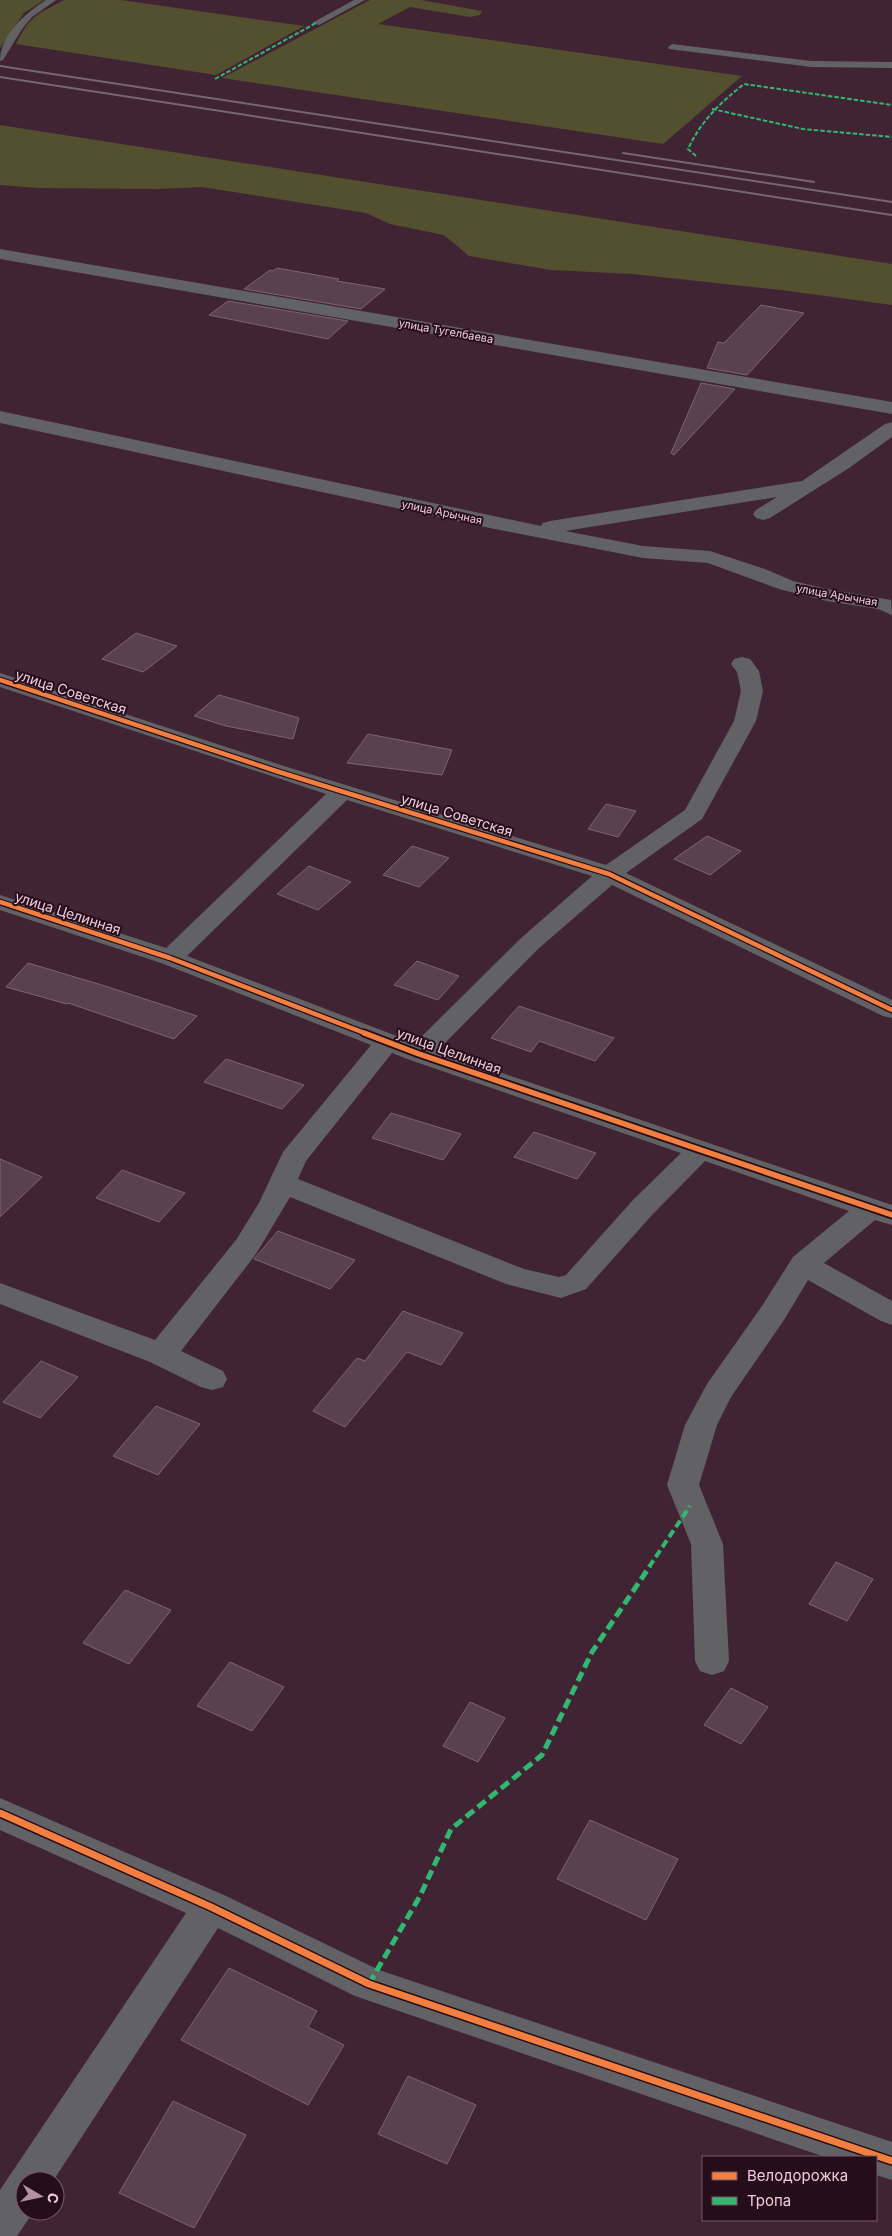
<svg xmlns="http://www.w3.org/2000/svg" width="892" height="2236" font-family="Inter,sans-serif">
<rect width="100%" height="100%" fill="#412434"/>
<path fill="#535030" d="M 0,0 L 44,0 L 24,13 L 0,48 Z
M 64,0 L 121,0 L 304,26 L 216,75 L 16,44 C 30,15 37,15 64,0 Z
M 370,0 L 421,0 L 482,11 L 480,15 L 470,17 L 410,7 L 378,24 L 742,76 L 663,144 L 222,78 Z
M 0,125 L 892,264 L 892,305 L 781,290 L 633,274 L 551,270 L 469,256 L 444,235 L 390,224 L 366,213 L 202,187 L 157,189 L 39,188 L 0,185 Z"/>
<path fill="#5a414e" stroke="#7e6471" d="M 277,268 L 339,279 L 337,281 L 385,289 L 361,309 L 244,289 L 270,270 L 273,271 Z
M 228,301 L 348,321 L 328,339 L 209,315 Z
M 761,305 L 804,313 L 747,375 L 707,368 L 718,342 L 724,343 Z
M 701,383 L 735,389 L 674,455 L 671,453 Z
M 136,633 L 177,646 L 143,672 L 102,659 Z
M 219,695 L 299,718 L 293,739 L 226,726 L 194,716 Z
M 368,734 L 452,750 L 442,775 L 347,763 Z
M 606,804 L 636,811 L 618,837 L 588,829 Z
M 707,836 L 741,851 L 710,875 L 674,859 Z
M 412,846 L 449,858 L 419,887 L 383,875 Z
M 309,866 L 351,882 L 318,910 L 277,894 Z
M 417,961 L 459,976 L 438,1000 L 394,985 Z
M 28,963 L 105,986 L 197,1016 L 174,1039 L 68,1003 L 67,1004 L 6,987 Z
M 519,1006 L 614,1038 L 595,1061 L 539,1041 L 531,1052 L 491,1038 Z
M 226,1059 L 304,1085 L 282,1109 L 204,1082 Z
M 391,1113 L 461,1134 L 443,1160 L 372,1138 Z
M 534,1132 L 596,1153 L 577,1179 L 514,1157 Z
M 0,1159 L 42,1177 L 0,1217 Z
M 122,1170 L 185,1193 L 159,1222 L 96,1198 Z
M 278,1231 L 355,1260 L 330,1289 L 254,1259 Z
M 403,1311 L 463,1333 L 441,1365 L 407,1352 L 345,1427 L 313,1411 L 357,1358 L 365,1361 Z
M 41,1361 L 78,1377 L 40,1418 L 3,1402 Z
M 156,1406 L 200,1424 L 158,1475 L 113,1456 Z
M 836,1562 L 873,1579 L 847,1621 L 809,1604 Z
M 125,1590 L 171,1610 L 129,1664 L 83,1643 Z
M 230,1662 L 284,1687 L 252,1731 L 197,1706 Z
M 731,1688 L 768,1707 L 741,1744 L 704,1725 Z
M 470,1702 L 505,1718 L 478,1762 L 443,1746 Z
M 590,1820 L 678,1859 L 646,1920 L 557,1879 Z
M 229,1968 L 317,2011 L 308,2027 L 344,2045 L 308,2105 L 181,2040 Z
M 408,2076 L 476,2105 L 447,2164 L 378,2134 Z
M 173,2101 L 246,2135 L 194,2228 L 119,2193 Z"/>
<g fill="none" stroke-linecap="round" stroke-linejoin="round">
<path fill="#626264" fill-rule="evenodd" d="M 46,0 L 56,0 L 32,17 L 22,29 L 3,60 L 0,61 C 0,34 26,13 46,0 Z
M 354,0 L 365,0 L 319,25 L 312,23 Z
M 672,44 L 811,61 L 892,62 L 892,68 L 811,67 L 669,49 L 668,47 Z"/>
<path fill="#626264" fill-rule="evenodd" d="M 0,249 L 892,402 L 892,414 L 0,259 Z
M 0,411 L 541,526 L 543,523 L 550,521 L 802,481 L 885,424 L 892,422 L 892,437 L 849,468 L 770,518 L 763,520 L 756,518 L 753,514 L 756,510 L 777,497 L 565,531 L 643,546 L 710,551 L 765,569 L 793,581 L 827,589 L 891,600 L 892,615 L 878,609 L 827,601 L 779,589 L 708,563 L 643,558 L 480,526 L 0,423 Z
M 742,657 L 750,659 L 759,671 L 763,691 L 756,721 L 702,819 L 626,873 L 892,1000 L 892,1018 L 883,1016 L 612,885 L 538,949 L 437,1051 L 892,1205 L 892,1225 L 875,1220 L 824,1263 L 892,1301 L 892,1325 L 881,1321 L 808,1280 L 784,1320 L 731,1397 L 717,1425 L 699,1485 L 723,1544 L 729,1661 L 724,1671 L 712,1675 L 700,1671 L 695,1661 L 691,1544 L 667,1485 L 685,1425 L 707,1384 L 762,1306 L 793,1257 L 849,1211 L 705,1161 L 652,1215 L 586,1289 L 561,1298 L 506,1284 L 290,1197 L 256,1254 L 181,1351 L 223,1371 L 227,1379 L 223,1387 L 212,1390 L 201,1387 L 150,1362 L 0,1304 L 0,1283 L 155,1340 L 236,1240 L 259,1203 L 283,1152 L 371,1045 L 161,963 L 0,910 L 0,895 L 166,948 L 326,794 L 0,687 L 0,673 L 284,766 L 606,865 L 685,810 L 734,721 L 741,691 L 737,672 L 731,664 L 734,659 ZM 347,800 L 592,876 L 520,939 L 415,1043 L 187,956 ZM 392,1053 L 410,1060 L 681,1153 L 632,1201 L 566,1275 L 559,1277 L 524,1269 L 298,1179 L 306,1161 Z
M 0,1798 L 224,1895 L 379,1970 L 892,2142 L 892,2180 L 876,2175 L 876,2157 L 825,2157 L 355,1996 L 218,1928 L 53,2181 L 25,2181 L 25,2211 L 34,2211 L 17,2236 L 0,2236 L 0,2190 L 186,1913 L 0,1830 Z"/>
<path stroke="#72686f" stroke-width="2" d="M 0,66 L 892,202
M 0,77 L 892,215
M 623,153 L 814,182"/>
<path stroke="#33b770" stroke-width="2" stroke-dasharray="4.5 2" stroke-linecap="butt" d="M 215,79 L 316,23
M 712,109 L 803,129 L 892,137
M 696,156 L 688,149 C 701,121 720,103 744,84 L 892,105"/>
<path stroke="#33b770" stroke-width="4" stroke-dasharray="8 4" stroke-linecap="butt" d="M 649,1567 L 690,1506"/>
<path stroke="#33b770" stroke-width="5" stroke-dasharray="10 5" stroke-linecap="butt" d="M 369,1984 L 420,1896 L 451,1829 L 542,1755 L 592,1652 L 650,1566"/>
<g stroke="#260d1a" stroke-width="7">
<path id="cycleway-far2" d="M 0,680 L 276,771 L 609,874 L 892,1010
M 0,902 L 170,958 L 367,1034"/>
</g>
<g stroke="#260d1a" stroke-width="9">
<path id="cycleway-far1" d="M 364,1033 L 419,1054 L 892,1215"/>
</g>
<g stroke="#260d1a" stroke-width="10">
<path id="cycleway" d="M 0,1813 L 211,1907 L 369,1984 L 892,2161"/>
</g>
<use href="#cycleway-far2" stroke="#f27e40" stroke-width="4.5"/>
<use href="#cycleway-far1" stroke="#f27e40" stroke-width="5.5"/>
<use href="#cycleway" stroke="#f27e40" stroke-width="7"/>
</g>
<g text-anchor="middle" stroke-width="4" stroke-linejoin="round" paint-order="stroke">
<g font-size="11" fill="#efcbdb" stroke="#260d1a">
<text transform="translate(446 331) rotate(10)" y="4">улица Тугелбаева</text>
<text transform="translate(442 512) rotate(12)" y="4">улица Арычная</text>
<text transform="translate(837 595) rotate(10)" y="4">улица Арычная</text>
</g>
<g font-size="14" fill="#efcbdb" stroke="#260d1a">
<text transform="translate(71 692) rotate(18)" y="5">улица Советская</text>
<text transform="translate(457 815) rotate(17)" y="5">улица Советская</text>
<text transform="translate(68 913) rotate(18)" y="5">улица Целинная</text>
<text transform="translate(449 1051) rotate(20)" y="5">улица Целинная</text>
</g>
</g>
<rect x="702" y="2156" width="175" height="65" fill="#260d1a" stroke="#765967"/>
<rect x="712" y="2172" width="25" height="8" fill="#f27e40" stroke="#765967"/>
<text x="747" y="2181" font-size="15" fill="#efcbdb">Велодорожка</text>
<rect x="712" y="2197" width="25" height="8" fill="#33b770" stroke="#765967"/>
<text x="747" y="2206" font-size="15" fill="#efcbdb">Тропа</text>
<g transform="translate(40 2196) rotate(99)"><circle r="24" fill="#260d1a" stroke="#765967"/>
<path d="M0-4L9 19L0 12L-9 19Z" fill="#b291a1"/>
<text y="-8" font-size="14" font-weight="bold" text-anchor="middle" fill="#efcbdb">С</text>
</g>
</svg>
